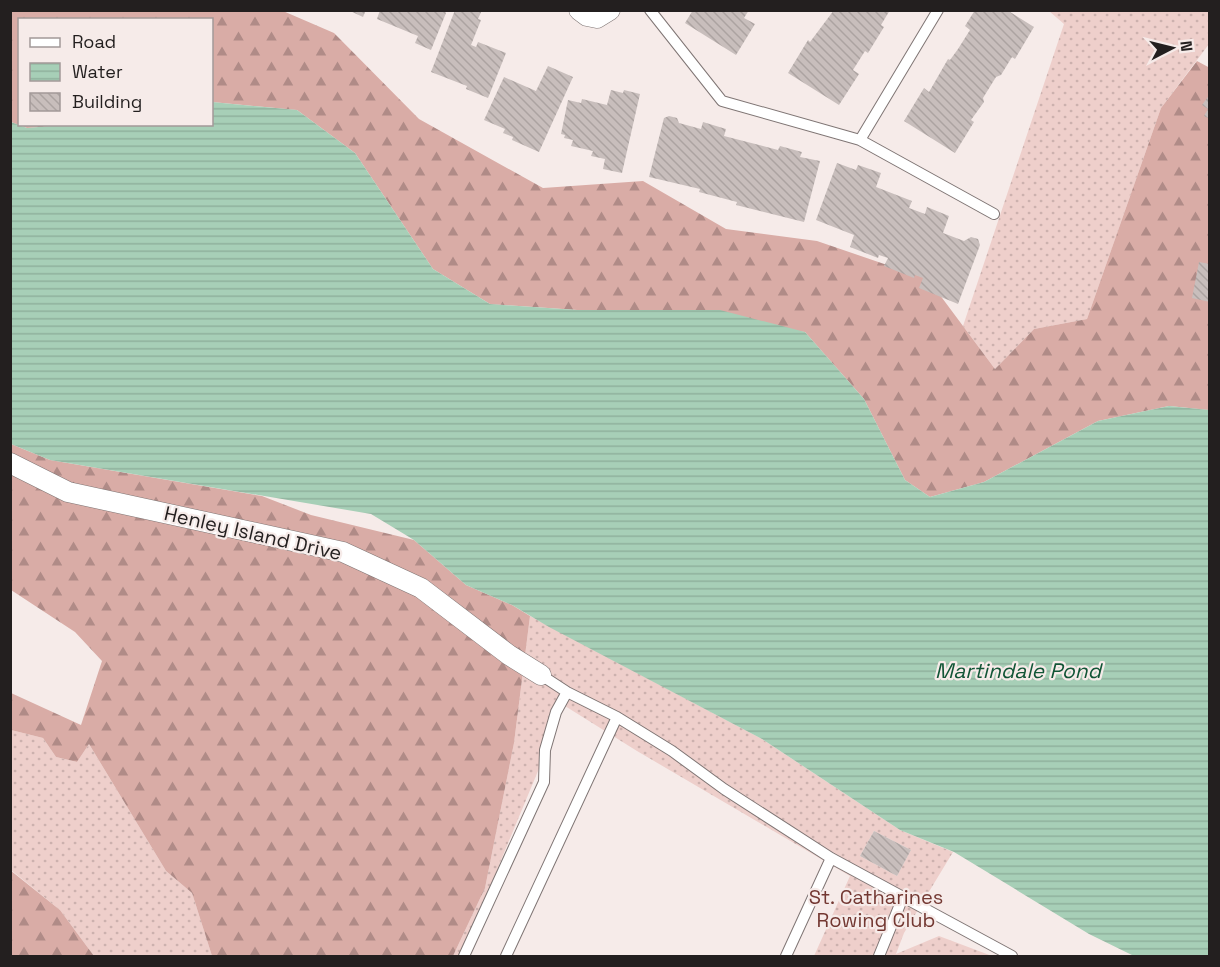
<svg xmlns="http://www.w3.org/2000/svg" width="1220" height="967" font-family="'Space Grotesk',sans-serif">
<defs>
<pattern id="grass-dots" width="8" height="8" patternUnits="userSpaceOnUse" patternTransform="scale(1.5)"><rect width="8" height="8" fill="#eecfcb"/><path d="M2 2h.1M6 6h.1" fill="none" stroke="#ccb1ae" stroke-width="1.8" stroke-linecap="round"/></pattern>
<pattern id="forest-firs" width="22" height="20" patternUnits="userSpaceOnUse" patternTransform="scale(1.5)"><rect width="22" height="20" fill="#d9aca6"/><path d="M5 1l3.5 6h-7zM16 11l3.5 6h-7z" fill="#b08b87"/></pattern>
<pattern id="water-rules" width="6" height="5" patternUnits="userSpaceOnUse" patternTransform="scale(1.5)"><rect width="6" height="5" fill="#a7cfb7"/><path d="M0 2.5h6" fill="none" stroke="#8fb19d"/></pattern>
<pattern id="building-back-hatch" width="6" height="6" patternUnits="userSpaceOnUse" patternTransform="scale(1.5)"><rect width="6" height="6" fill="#c8bebc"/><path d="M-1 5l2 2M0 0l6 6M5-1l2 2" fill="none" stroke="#aca3a1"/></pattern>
</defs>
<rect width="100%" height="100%" fill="#f6ebe9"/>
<path fill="url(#grass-dots)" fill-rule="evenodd" d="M 1049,11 L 1209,11 L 1209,44 L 1161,108 L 1087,319 L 1034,329 L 995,369 L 963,326 L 1064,24 Z
M 530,616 L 762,739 L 900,830 L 953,852 L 904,933 L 896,954 L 939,936 L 992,956 L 814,956 L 850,876 L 637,751 L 565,706 L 501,860 L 465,956 L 453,956 L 485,888 L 514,743 ZM 874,831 L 911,850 L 897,876 L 860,856 Z
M 11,730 L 43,738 L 56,757 L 77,762 L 89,744 L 166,871 L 192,893 L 212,956 L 94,956 L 60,910 L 11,870 Z"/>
<path fill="url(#forest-firs)" d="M 10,11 L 283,11 L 334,33 L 419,119 L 543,188 L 643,181 L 726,229 L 817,241 L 928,279 L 995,369 L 1034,329 L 1087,319 L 1161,108 L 1197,61 L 1210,68 L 1209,410 L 1169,406 L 1098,421 L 984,482 L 930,497 L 905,480 L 864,399 L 805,332 L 577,310 L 490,304 L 433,269 L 355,153 L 297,110 L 212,102 L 212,20 L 20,20 L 20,124 L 74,125 L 27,128 L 11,122 Z
M 11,444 L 50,460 L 262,496 L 311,515 L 414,540 L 466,585 L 512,605 L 530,616 L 514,743 L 485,888 L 453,956 L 212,956 L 192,893 L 166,871 L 89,744 L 77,762 L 56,757 L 43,738 L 11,730 L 11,693 L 81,725 L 102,661 L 75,632 L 11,590 Z
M 10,870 L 60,910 L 94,956 L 11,956 Z"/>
<path fill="url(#water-rules)" d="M 212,102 L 297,110 L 355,153 L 433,269 L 490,304 L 577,310 L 720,310 L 805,332 L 864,399 L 905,480 L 930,497 L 984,482 L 1098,421 L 1169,406 L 1209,410 L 1209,956 L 1134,956 L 1089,934 L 954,852 L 900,830 L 762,739 L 549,627 L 512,605 L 466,585 L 414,540 L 371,514 L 50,460 L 11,444 L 11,122 L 27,128 L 74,124 L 212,124 Z"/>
<path fill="url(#building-back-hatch)" d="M 348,10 L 366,10 L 363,17 Z
M 380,10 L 444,10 L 446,13 L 431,50 L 415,43 L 418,36 L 377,19 Z
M 455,10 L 482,10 L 478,19 L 481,20 L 471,45 L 476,47 L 478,42 L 506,53 L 488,98 L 466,89 L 467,86 L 431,72 Z
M 693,10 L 749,10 L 744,18 L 755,24 L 736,55 L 685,23 Z
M 834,10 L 890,10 L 881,25 L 884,27 L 868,53 L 865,51 L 853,70 L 859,74 L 839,105 L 788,73 L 808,40 L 810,42 Z
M 975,10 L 1007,10 L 1034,27 L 1015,59 L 1012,57 L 1001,75 L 996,77 L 983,98 L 984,102 L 971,120 L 974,122 L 955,153 L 904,121 L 924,88 L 929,92 L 948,59 L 950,60 L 958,49 L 970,30 L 965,26 Z
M 548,66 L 573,77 L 539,152 L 512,140 L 513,137 L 503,133 L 505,129 L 484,120 L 504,77 L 536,91 Z
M 611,90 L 623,93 L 624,90 L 640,94 L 622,173 L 603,169 L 605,159 L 591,156 L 593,151 L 571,146 L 573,140 L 564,138 L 565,135 L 561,134 L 568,100 L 581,103 L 582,99 L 607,105 Z
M 1210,94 L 1210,119 L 1204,116 L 1208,109 L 1202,105 Z
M 669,116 L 677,118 L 679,123 L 701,129 L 703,122 L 726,129 L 724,136 L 778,150 L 780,146 L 802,152 L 800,157 L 820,161 L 804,222 L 736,205 L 737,202 L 699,192 L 700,189 L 649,177 L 664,118 Z
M 837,163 L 856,170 L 858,165 L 881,173 L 876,187 L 912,201 L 909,208 L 925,214 L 927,207 L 949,216 L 943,233 L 964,241 L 971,237 L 978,239 L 980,245 L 958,304 L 919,288 L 923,278 L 915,275 L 914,278 L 884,266 L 888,258 L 879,255 L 878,258 L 850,247 L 854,235 L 816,220 Z
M 1199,262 L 1210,264 L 1210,302 L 1192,298 Z
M 874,831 L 911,850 L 897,876 L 860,856 Z"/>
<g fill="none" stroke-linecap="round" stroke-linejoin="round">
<g stroke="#7f7574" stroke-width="12">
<path id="service" d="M 650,10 L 722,101 L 860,140 L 994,214
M 860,140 L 938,10
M 541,675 L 567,692 L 617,717 L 672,751 L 724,789 L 831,858 L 1012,956
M 464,956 L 544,782 L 545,750 L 556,712 L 567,692
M 506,956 L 617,717
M 786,956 L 831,858
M 879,956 L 903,897"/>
</g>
<g stroke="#7f7574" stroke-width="21">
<path id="minor" d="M 579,10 L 587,16 L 597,18 L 610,10
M 10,463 L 68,492 L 343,552 L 421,588 L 509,655 L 541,675"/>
</g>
<use href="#service" stroke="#fff" stroke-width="10"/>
<use href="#minor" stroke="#fff" stroke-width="20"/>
</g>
<g text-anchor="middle" stroke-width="4.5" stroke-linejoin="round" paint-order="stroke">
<g font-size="20" fill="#231f1f" stroke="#f6ebe9">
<text transform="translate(253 533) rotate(13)" y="7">Henley Island Drive</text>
</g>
<g font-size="20" fill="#733832" stroke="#f6ebe9">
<text x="876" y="904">St. Catharines<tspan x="876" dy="23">Rowing Club</tspan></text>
</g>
<g font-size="21" font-style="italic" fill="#115536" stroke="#f6ebe9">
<text x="1018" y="678">Martindale Pond</text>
</g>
</g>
<rect width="1220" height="967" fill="none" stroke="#231f1f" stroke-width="24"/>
<rect x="18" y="18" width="195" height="108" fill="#f6ebe9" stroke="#a29998" stroke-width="1.5"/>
<rect x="30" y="38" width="30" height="9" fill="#ffffff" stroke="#a29998" stroke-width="1.5"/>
<text x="72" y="48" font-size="18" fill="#231f1f">Road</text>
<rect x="30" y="63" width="30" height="18" fill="url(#water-rules)" stroke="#a29998" stroke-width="1.5"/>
<text x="72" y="78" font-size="18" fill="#231f1f">Water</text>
<rect x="30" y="93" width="30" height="18" fill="url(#building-back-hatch)" stroke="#a29998" stroke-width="1.5"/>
<text x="72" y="108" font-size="18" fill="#231f1f">Building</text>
<g transform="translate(1172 48) rotate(83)" stroke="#f6ebe9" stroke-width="4.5" paint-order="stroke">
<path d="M0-4.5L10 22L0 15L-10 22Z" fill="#231f1f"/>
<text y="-9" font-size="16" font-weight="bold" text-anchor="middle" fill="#231f1f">N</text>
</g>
</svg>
